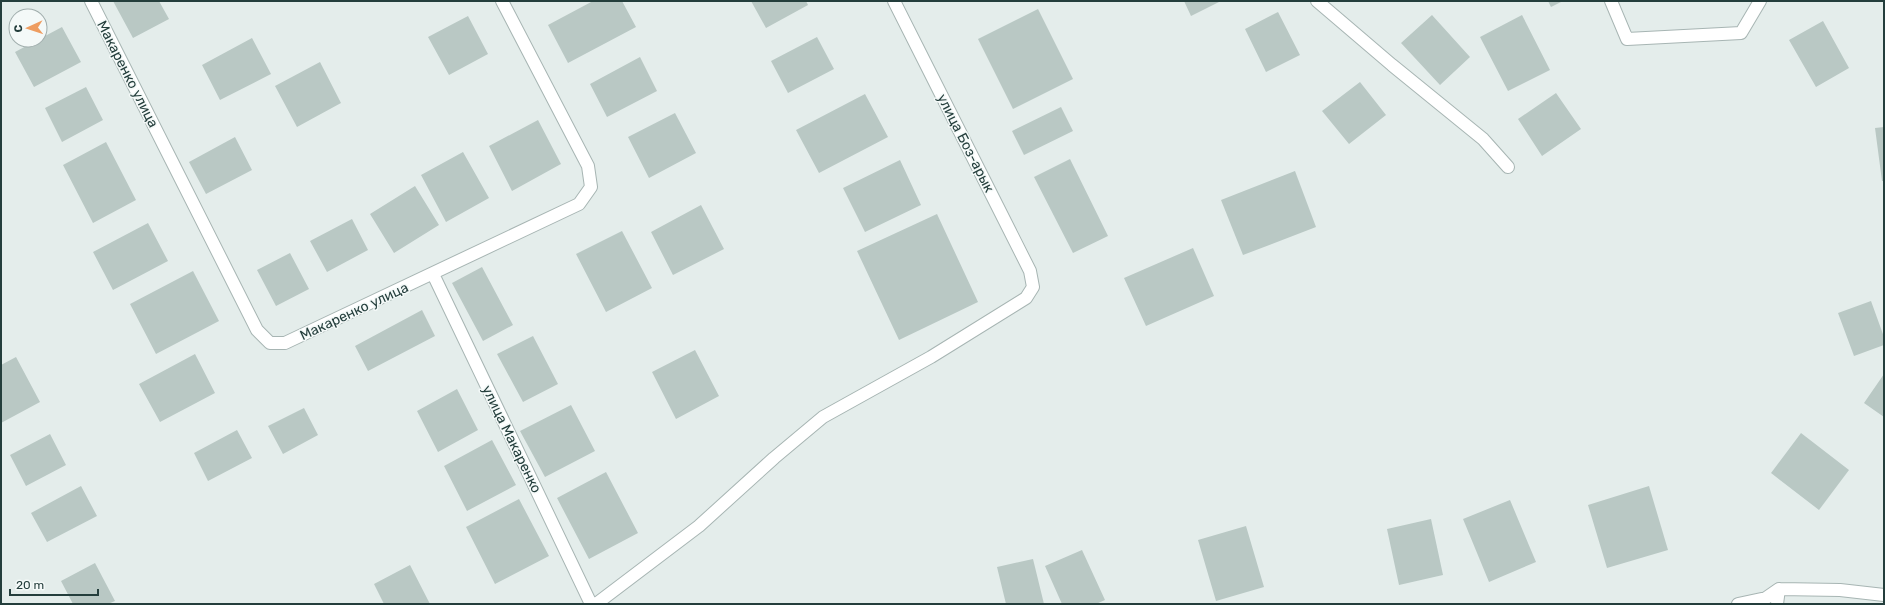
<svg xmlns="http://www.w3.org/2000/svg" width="1885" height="605" font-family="Rubik,sans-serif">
<rect width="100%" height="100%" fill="#e4edeb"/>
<path fill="#b9c8c4" d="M 113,1 L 159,1 L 169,19 L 133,38 Z
M 593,1 L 622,1 L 636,27 L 568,63 L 548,25 Z
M 751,1 L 806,1 L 808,5 L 766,28 Z
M 1184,1 L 1221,1 L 1191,16 Z
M 1548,1 L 1563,1 L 1551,7 Z
M 1038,9 L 1073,79 L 1013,109 L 978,39 Z
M 1278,12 L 1300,55 L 1266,72 L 1245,29 Z
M 1432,15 L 1470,57 L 1440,85 L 1401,43 Z
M 1522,15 L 1550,70 L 1508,91 L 1480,37 Z
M 468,16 L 488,54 L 449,75 L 428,37 Z
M 1823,21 L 1849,68 L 1816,87 L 1789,40 Z
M 62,27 L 81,62 L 34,87 L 15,52 Z
M 817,37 L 834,69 L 788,93 L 771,61 Z
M 252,38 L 271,74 L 220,100 L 202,65 Z
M 640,57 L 657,91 L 607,117 L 590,84 Z
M 320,62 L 341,103 L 297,127 L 275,86 Z
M 1360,82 L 1386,115 L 1349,144 L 1322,111 Z
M 86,87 L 103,120 L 62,142 L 45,108 Z
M 1556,93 L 1581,129 L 1542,156 L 1518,119 Z
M 865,94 L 888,137 L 819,173 L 796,130 Z
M 1061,107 L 1073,131 L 1024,155 L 1012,131 Z
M 675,113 L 696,153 L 649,178 L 628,137 Z
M 538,120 L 561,164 L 512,191 L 489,146 Z
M 1884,127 L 1884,181 L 1882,181 L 1875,128 Z
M 235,137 L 252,170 L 206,194 L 189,162 Z
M 106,142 L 136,200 L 93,223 L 63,165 Z
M 463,152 L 489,198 L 446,222 L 421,175 Z
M 1070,159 L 1108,236 L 1073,253 L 1034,177 Z
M 900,160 L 921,205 L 865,232 L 843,188 Z
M 1295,171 L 1316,227 L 1243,255 L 1221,200 Z
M 415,186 L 439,225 L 394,253 L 370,214 Z
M 701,205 L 724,249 L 673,275 L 651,232 Z
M 937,214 L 978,302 L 899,340 L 857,251 Z
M 352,219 L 368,250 L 327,272 L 310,241 Z
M 148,223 L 168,261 L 113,290 L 93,252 Z
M 622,231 L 652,288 L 606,312 L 576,254 Z
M 1193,248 L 1214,296 L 1146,326 L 1124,278 Z
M 290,253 L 309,289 L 276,306 L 257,270 Z
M 482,267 L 513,325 L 483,341 L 452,283 Z
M 193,271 L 219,321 L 156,354 L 130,304 Z
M 1871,301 L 1884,337 L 1884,345 L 1854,356 L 1838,313 Z
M 422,310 L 435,336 L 368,371 L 355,346 Z
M 533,336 L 558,384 L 523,402 L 497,354 Z
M 695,350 L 719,396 L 676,419 L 652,372 Z
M 195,354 L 215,393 L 160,422 L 139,384 Z
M 16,357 L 40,402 L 1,423 L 1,365 Z
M 1884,374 L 1884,417 L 1864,403 Z
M 457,389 L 478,430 L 438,452 L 417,411 Z
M 571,405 L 595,451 L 545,477 L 520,431 Z
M 304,408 L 318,435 L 283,454 L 268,426 Z
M 237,430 L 252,458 L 208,481 L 194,453 Z
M 1801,433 L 1849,470 L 1819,510 L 1771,473 Z
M 50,434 L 66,465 L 26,486 L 10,455 Z
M 492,440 L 516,485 L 467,511 L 444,466 Z
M 606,472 L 638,533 L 589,559 L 557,498 Z
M 81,486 L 97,516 L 47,542 L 31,513 Z
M 1649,486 L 1668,550 L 1607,568 L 1588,505 Z
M 519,499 L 549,556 L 495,584 L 466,527 Z
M 1510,500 L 1536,562 L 1489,582 L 1463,519 Z
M 1431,519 L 1443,575 L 1399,585 L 1387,529 Z
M 1246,526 L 1264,587 L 1216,601 L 1198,540 Z
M 1082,550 L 1105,600 L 1096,604 L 1062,604 L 1045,566 Z
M 1033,559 L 1044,604 L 1006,604 L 997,567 Z
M 95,563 L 115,601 L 108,604 L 73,604 L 61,581 Z
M 410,565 L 430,604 L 384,604 L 374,584 Z"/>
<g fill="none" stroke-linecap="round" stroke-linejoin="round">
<g stroke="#a7b5b3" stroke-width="14">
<path id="street" d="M 91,1 L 257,330 L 270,343 L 285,343 L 579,204 L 591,187 L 588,166 L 502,1
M 1317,1 L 1392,65 L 1483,139 L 1508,167
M 1611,1 L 1627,39 L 1741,33 L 1760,1
M 433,274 L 591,604
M 1779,589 L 1840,590 L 1884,595
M 596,604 L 699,526 L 774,458 L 823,417 L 931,357 L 1026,298 L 1033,287 L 1030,271 L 894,1
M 1738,604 L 1766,598 L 1779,589
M 1777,604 L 1779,589"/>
</g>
<use href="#street" stroke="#fff" stroke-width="12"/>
</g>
<g text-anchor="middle" stroke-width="3" stroke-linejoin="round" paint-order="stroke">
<g font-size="14" fill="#243e3c" stroke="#f4f9f8">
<text transform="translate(128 74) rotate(63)" y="5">Макаренко улица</text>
<text transform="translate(966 143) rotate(63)" y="5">улица Боз-арык</text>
<text transform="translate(354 311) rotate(-25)" y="5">Макаренко улица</text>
<text transform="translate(512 439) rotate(64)" y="5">улица Макаренко</text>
</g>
</g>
<rect width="1885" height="605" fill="none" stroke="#243e3c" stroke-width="4"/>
<g transform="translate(28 28) rotate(267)"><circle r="19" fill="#f4f9f8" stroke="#a1aead"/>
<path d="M0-3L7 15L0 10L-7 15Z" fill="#ee9d61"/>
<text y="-6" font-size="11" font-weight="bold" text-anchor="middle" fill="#243e3c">С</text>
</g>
<path d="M10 589v6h88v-6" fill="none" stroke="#243e3c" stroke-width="2"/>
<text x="16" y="589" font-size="12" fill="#243e3c" stroke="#f4f9f8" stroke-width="3" paint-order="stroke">20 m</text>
</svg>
